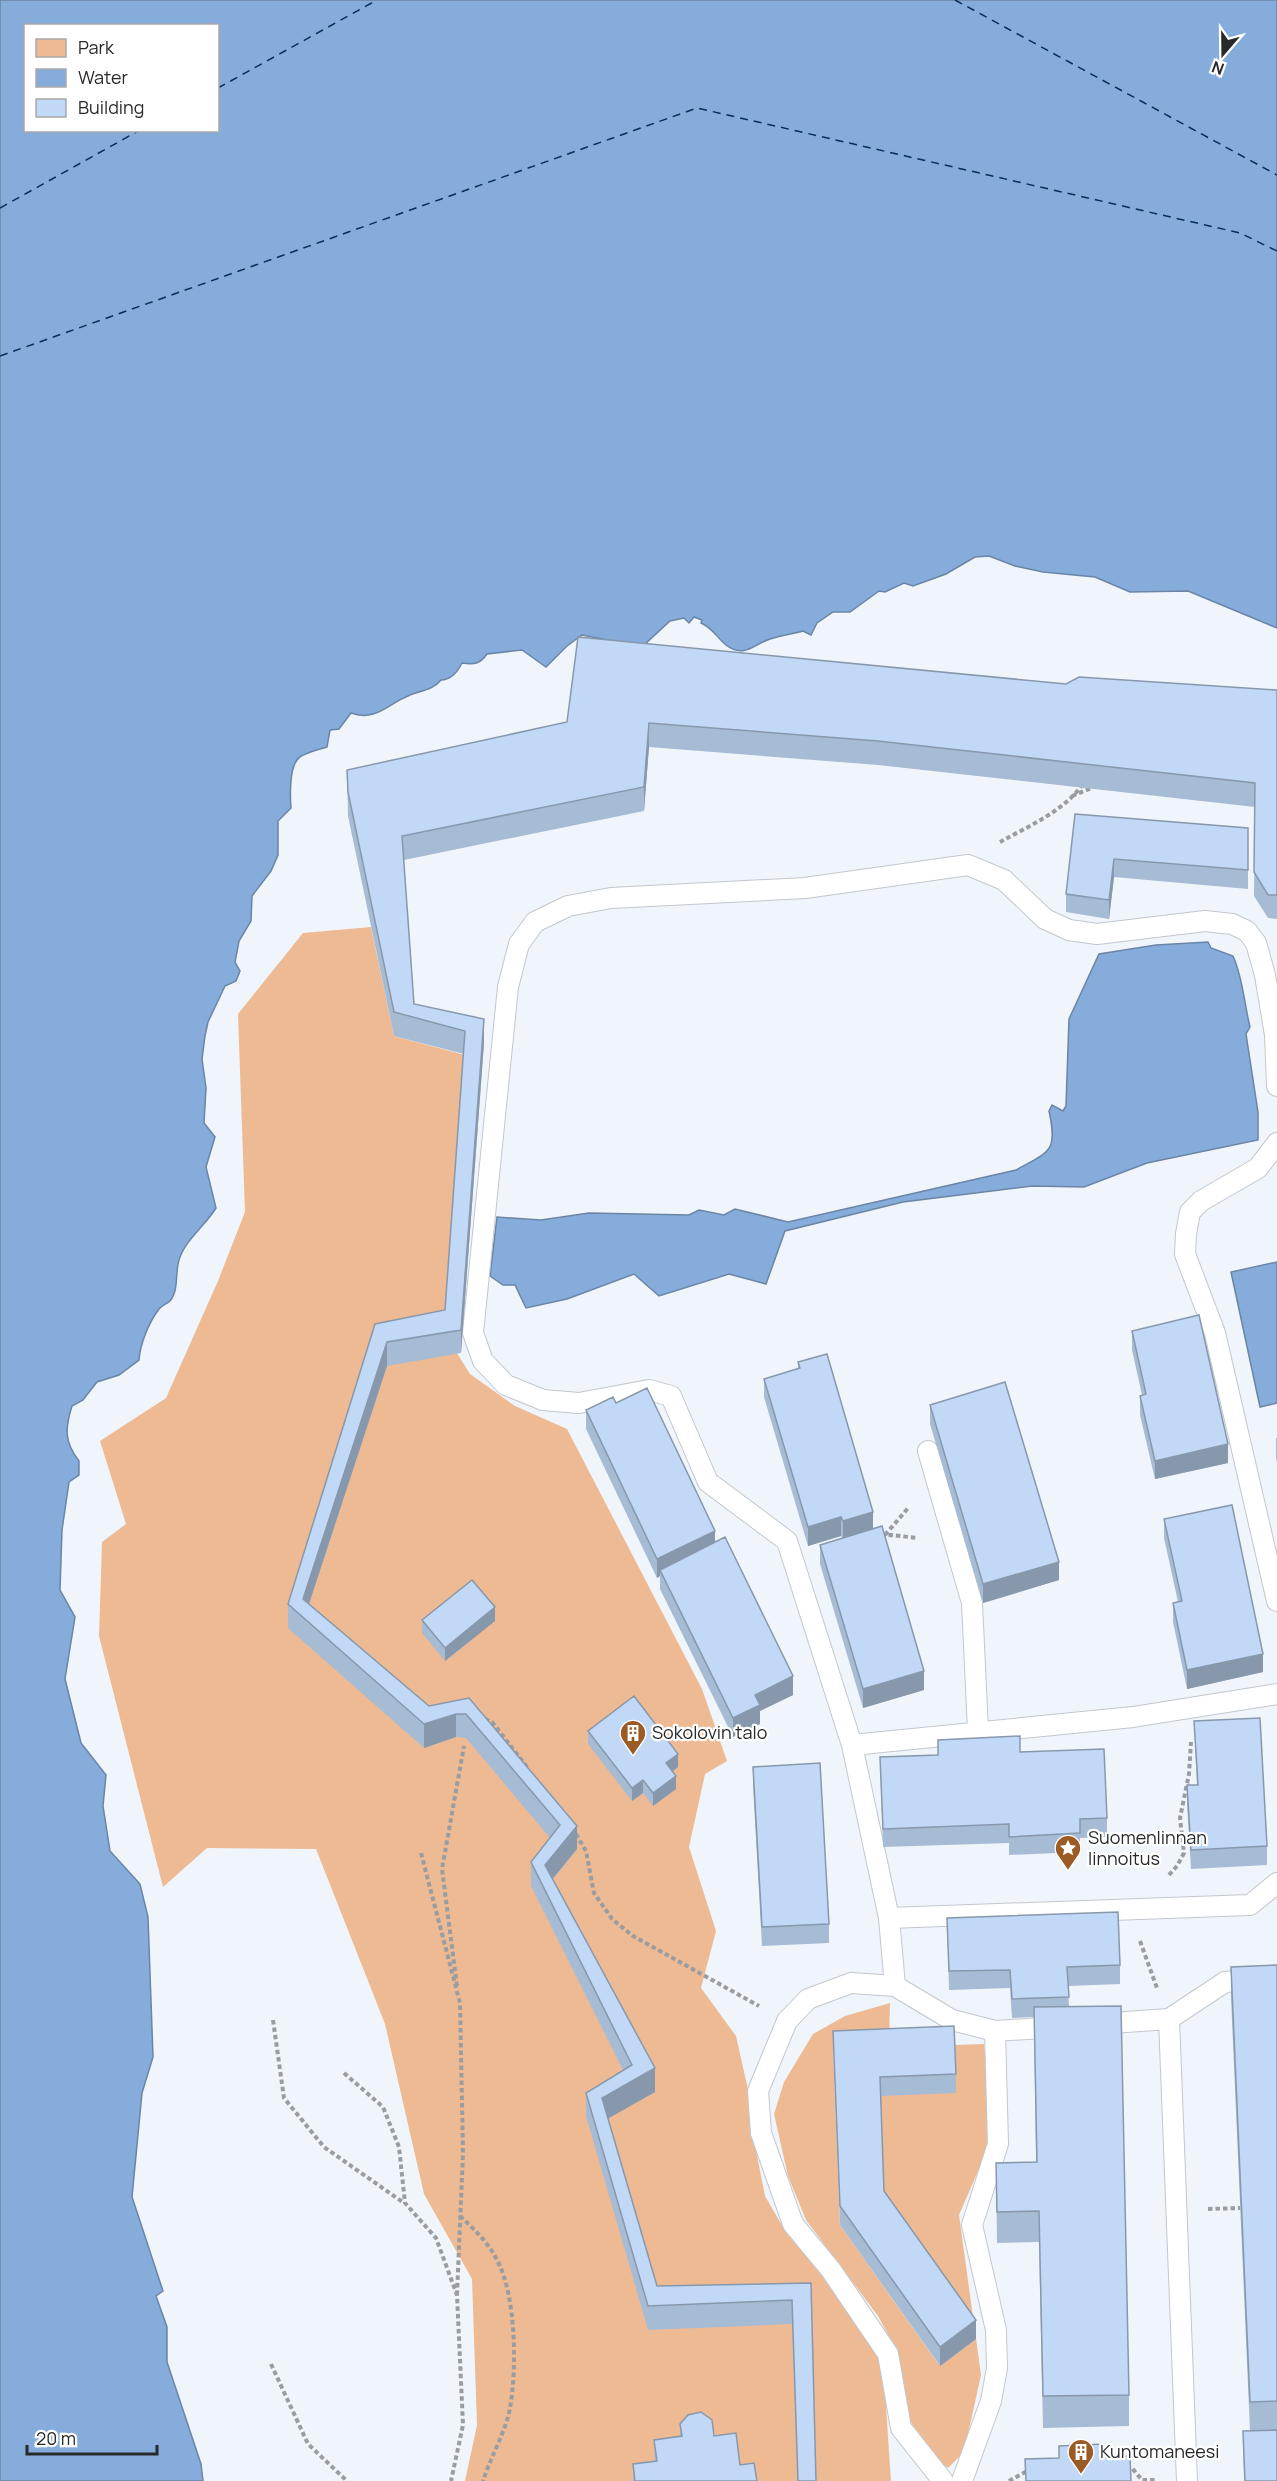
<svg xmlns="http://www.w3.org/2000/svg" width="1277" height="2481" font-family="Manrope,sans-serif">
<rect width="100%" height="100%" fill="#f0f5fb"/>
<path fill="#eeba94" d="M 371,927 L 394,1036 L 465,1055 L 445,1334 L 470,1374 L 515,1406 L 567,1429 L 702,1689 L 727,1761 L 705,1774 L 689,1847 L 716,1931 L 701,1988 L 736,2036 L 749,2094 L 753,2135 L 765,2196 L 787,2234 L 826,2278 L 883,2362 L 891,2481 L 465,2481 L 477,2425 L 472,2279 L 424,2194 L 385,2024 L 316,1849 L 207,1848 L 163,1887 L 99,1636 L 102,1542 L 126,1524 L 100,1441 L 166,1398 L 218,1281 L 245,1212 L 238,1014 L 303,933 Z
M 890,2003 L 889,2048 L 833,2050 L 840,2225 L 939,2365 L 884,2210 L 880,2096 L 954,2045 L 984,2044 L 990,2108 L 989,2146 L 959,2215 L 981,2375 L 964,2452 L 948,2468 L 942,2464 L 903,2412 L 896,2349 L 878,2316 L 806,2220 L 788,2176 L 774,2114 L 784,2082 L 813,2034 L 845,2016 Z"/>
<path fill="#86acdb" stroke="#6a85a6" stroke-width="1.5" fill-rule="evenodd" d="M 0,0 L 1277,0 L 1277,628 L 1188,591 L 1130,592 L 1095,577 L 1043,572 L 1015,566 L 989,556 L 975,557 L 946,574 L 913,586 L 904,583 L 885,592 L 879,591 L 850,612 L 833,612 L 817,623 L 811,635 L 803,631 C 793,634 781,635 770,639 C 754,644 744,659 726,645 C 717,638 713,628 701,623 L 702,620 L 694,617 L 689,623 L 684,618 L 670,621 L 644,645 L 638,646 L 582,635 L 567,646 L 546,667 L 522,650 L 487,654 C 480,664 474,665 462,663 C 458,671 451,680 441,680 C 432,691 421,690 408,696 C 388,704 375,722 351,713 L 339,729 L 330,730 L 327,747 C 318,750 307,752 300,757 C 289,764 290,796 291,808 L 278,821 L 278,855 L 271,871 L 252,896 L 251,921 L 239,941 L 235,962 L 240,971 L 236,981 L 225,986 L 208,1022 L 205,1036 L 202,1059 L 206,1088 L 204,1123 L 215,1137 L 206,1167 L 216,1208 C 205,1226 185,1240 179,1260 C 175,1272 179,1291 170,1301 C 167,1304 162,1305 159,1309 C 149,1322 140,1344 139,1360 L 119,1375 L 97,1382 L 83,1400 L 72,1406 C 65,1428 64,1442 79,1461 L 79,1475 L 69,1482 L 62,1530 L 60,1590 L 75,1617 L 65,1679 L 81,1743 L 106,1775 L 103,1806 L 110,1851 L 140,1884 L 148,1917 L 153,2057 L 142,2093 L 132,2197 L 163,2291 L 156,2296 L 167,2327 L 167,2362 L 201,2464 L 203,2481 L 0,2481 ZM 26,26 L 218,26 L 218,130 L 26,130 Z
M 1208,942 L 1211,948 L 1233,956 C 1243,978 1244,1003 1250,1027 L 1246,1034 L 1258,1112 L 1258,1140 L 1147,1163 L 1084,1187 L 1032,1186 L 903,1202 L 785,1231 L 766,1284 L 729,1274 L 659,1296 L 634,1274 L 567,1299 L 526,1308 L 515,1285 L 503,1285 L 490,1276 L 497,1217 L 541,1220 L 589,1213 L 689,1215 L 699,1210 L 724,1215 L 735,1209 L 788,1222 L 1016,1170 C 1050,1151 1058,1152 1049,1111 L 1052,1105 L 1063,1111 L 1066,1106 L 1069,1019 L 1099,954 L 1156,945 Z
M 1277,1262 L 1277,1403 L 1260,1407 L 1231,1272 Z"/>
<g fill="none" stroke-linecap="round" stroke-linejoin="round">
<path stroke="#062e59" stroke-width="1.5" stroke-dasharray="8 6" stroke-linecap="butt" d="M 955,0 L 1277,175
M 218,88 L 377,0
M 0,208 L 140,130
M 0,356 L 697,108 L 1240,233 L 1277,251"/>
<g stroke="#c3c7cd" stroke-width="22">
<path id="service" d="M 1277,1143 L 1258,1168 L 1201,1201 L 1190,1212 L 1186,1234 L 1185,1254 L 1215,1333 L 1277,1601
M 928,1451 L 972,1603 L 978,1731
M 852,1745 L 1133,1717 L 1277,1694
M 889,1918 L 1250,1905 L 1277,1883
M 895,1986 L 889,1918 L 852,1745 L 787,1541 L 708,1482 L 671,1396 L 649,1390 L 579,1403 L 543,1400 L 506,1385 L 483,1361 L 473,1333 L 508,987 L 519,944 L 535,922 L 568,906 L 611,898 L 805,888 L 968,865 L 1004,880 L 1045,919 L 1069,930 L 1097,934 L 1205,921 L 1232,924 L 1247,931 L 1256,943 L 1265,975 L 1275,1035 L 1277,1086
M 1169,2019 L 1187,2481
M 1097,2024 L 1169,2019 L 1225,1982 L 1277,1978
M 943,2481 L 901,2428 L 888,2354 L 831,2270 L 793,2224 L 761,2133 L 758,2091 L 787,2021 L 808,1999 L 851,1983 L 895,1986 L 952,2020 L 995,2031 L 1058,2027
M 962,2481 L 991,2401 L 997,2368 L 996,2330 L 972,2225 L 998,2144 L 995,2031"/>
</g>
<path stroke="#999da1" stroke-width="4" stroke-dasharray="4.5 3" stroke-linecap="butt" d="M 1072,796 L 1094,787
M 1000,842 C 1027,827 1064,811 1082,785
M 885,1535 L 909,1507
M 881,1536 L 891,1535 L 918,1538
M 485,1719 L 492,1722 L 527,1767
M 576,1834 L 586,1851 L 594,1893 L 612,1919 L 633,1936 L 759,2006
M 421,1853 L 460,2003 L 463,2153 L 457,2295
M 1169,1875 L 1177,1866 L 1184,1853 L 1180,1818 L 1189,1774 L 1191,1742
M 1140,1941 L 1157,1988
M 457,1986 L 442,1869 L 464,1746
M 273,2020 L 284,2098 L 324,2147 L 404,2203
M 344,2073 L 383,2107 L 399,2147 L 405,2203 L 436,2238 L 457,2295 L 463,2425 L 451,2481
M 1208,2209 L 1240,2208
M 460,2216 C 475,2230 489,2243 498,2262 C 516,2297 517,2369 510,2408 C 506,2431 490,2458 483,2481
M 271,2364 L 308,2444 L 347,2481
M 1126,2466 L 1132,2468 L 1142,2480 L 1155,2480
M 1009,2481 L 1029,2470"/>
<use href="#service" stroke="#fff" stroke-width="20"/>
</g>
<path fill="#a6bbd4" d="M 1066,684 L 1277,690 L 1277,919 L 1268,918 L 1254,896 L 1255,807 L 878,765 L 649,747 L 644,811 L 404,860 L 414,1004 L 484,1019 L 484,1043 L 461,1353 L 387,1366 L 309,1604 L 429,1706 L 469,1698 L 577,1849 L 553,1879 L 655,2092 L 608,2118 L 657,2286 L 811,2283 L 816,2481 L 798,2481 L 792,2324 L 648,2330 L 586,2116 L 586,2093 L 623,2070 L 531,1886 L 531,1862 L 550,1838 L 466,1738 L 456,1737 L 424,1748 L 288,1628 L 288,1604 L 375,1324 L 445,1310 L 464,1054 L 394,1036 L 348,816 L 347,770 L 567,722 Z
M 1075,814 L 1248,828 L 1248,889 L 1114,877 L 1109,919 L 1066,912 L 1066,894 Z
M 1132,1331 L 1228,1463 L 1155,1479 L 1140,1415 L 1140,1396 L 1142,1395 L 1132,1350 Z
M 798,1362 L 873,1529 L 924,1690 L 863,1708 L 820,1564 L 820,1545 L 842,1538 L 841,1536 L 808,1546 L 764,1397 L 764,1379 L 798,1368 Z
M 616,1403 L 715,1542 L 793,1695 L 760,1711 L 760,1724 L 733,1737 L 660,1589 L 660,1576 L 657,1578 L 586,1429 L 586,1410 Z
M 930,1405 L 1059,1580 L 983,1603 L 930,1424 Z
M 1276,1438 L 1277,1438 L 1277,1463 L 1276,1457 Z
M 1164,1519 L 1263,1672 L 1187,1689 L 1173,1622 L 1173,1603 L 1178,1602 L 1164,1538 Z
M 422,1620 L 495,1621 L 445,1661 L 422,1633 Z
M 1194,1721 L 1267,1846 L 1267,1865 L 1191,1869 L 1187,1804 L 1187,1785 L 1197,1785 Z
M 588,1731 L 678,1767 L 673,1771 L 676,1789 L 653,1806 L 643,1793 L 632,1801 L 588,1744 Z
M 938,1740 L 1020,1752 L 1107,1818 L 1107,1837 L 1080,1838 L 1080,1852 L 1009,1855 L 1009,1843 L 883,1847 L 880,1757 L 938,1755 Z
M 753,1767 L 829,1924 L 829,1943 L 762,1946 L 753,1786 Z
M 947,1918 L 1120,1965 L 1120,1984 L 1068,1986 L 1069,2007 L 1129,2395 L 1129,2426 L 1043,2428 L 1039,2242 L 997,2243 L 996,2163 L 1036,2162 L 1034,2017 L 1012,2018 L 1010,1988 L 949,1990 Z
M 1277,1965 L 1277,2481 L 1244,2481 L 1243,2431 L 1250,2431 L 1231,1998 L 1231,1967 Z
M 833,2031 L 956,2074 L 956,2093 L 881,2096 L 884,2191 L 976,2339 L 940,2366 L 840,2225 Z
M 680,2424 L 714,2436 L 757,2481 L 633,2481 L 633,2464 L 655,2462 L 654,2440 L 680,2437 Z"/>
<path fill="#8798ac" d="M 649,723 L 649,747 L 644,811 L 644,787 Z
M 1114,859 L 1114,877 L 1109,919 L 1109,900 Z
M 484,1019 L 484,1043 L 461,1353 L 461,1330 Z
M 387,1342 L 387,1366 L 304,1619 L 303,1599 Z
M 1228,1444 L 1228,1463 L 1155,1479 L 1155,1461 Z
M 873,1512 L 873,1531 L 843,1539 L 843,1521 Z
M 841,1517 L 841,1536 L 808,1546 L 808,1527 Z
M 715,1531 L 715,1550 L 660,1570 L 660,1576 L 657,1578 L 657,1559 Z
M 1059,1562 L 1059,1580 L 983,1603 L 983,1584 Z
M 495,1607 L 495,1621 L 445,1661 L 445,1648 Z
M 1263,1654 L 1263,1672 L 1187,1689 L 1187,1670 Z
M 924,1671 L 924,1690 L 863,1708 L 863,1689 Z
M 793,1676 L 793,1695 L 760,1711 L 760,1724 L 733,1737 L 733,1718 L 755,1695 Z
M 456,1714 L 456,1737 L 424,1748 L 424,1724 Z
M 678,1754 L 678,1767 L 666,1776 L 666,1763 Z
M 676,1776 L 676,1789 L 653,1806 L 653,1793 Z
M 643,1780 L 643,1793 L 632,1801 L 632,1788 Z
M 577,1826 L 577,1849 L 545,1888 L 545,1865 Z
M 655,2068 L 655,2092 L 602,2122 L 602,2098 Z
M 976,2320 L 976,2339 L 940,2366 L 940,2347 Z"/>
<path fill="#c1d9f6" stroke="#8798ac" stroke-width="1.5" d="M 578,637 L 1066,684 L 1079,677 L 1277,690 L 1277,895 L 1268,895 L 1254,872 L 1255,783 L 878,741 L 649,723 L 644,787 L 402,836 L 414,1004 L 484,1019 L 461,1330 L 387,1342 L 303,1599 L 429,1706 L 469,1698 L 577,1826 L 545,1865 L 655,2068 L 602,2098 L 657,2286 L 811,2283 L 816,2481 L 798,2481 L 792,2300 L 648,2306 L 586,2093 L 632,2065 L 531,1862 L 560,1825 L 466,1714 L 456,1714 L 424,1724 L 288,1604 L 375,1324 L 445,1310 L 465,1031 L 394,1012 L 348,792 L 347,770 L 567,722 Z
M 1075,814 L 1248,828 L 1248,870 L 1114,859 L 1109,900 L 1066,894 Z
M 1199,1315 L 1228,1444 L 1155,1461 L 1140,1396 L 1146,1394 L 1132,1331 Z
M 827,1354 L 873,1512 L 843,1521 L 841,1517 L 808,1527 L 764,1379 L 800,1368 L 798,1362 Z
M 1005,1382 L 1059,1562 L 983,1584 L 930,1405 Z
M 647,1388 L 715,1531 L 657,1559 L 586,1410 L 613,1397 L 616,1403 Z
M 1232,1505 L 1263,1654 L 1187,1670 L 1173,1603 L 1182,1601 L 1164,1519 Z
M 882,1526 L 924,1671 L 863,1689 L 820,1545 Z
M 725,1537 L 793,1676 L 755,1695 L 760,1705 L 733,1718 L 660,1570 Z
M 472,1580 L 495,1607 L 445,1648 L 422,1620 Z
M 634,1696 L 678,1754 L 666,1763 L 676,1776 L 653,1793 L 643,1780 L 632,1788 L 588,1731 Z
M 1260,1718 L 1267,1846 L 1191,1850 L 1187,1785 L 1198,1785 L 1194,1721 Z
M 1020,1736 L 1020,1752 L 1104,1749 L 1107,1818 L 1080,1819 L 1080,1833 L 1009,1837 L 1009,1824 L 883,1829 L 880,1757 L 938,1755 L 938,1740 Z
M 820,1763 L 829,1924 L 762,1927 L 753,1767 Z
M 1118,1912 L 1120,1965 L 1067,1967 L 1069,1997 L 1012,1999 L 1010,1970 L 949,1971 L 947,1918 Z
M 1277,1965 L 1277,2401 L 1250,2402 L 1231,1967 Z
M 1121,2006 L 1129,2395 L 1043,2396 L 1039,2211 L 997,2212 L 996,2163 L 1037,2162 L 1034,2007 Z
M 954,2026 L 956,2074 L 880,2077 L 884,2191 L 976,2320 L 940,2347 L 840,2206 L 833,2031 Z
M 701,2412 L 712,2420 L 714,2436 L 736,2433 L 740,2465 L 754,2463 L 757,2481 L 635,2481 L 633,2464 L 657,2461 L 654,2440 L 682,2436 L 680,2424 L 688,2415 Z
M 1277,2430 L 1277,2481 L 1245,2481 L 1243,2431 Z
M 1103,2444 L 1103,2457 L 1130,2456 L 1131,2481 L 1026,2481 L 1025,2459 L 1059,2458 L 1059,2446 Z"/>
<defs>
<g id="building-pin" transform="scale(1.35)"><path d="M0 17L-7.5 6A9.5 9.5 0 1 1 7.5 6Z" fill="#9b5b25" stroke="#fff"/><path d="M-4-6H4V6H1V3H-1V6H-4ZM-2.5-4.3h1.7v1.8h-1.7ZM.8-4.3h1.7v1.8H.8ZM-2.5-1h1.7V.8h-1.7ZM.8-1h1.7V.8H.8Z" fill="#fff"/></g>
<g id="sight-pin" transform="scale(1.35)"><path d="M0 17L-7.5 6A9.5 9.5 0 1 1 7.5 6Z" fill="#9b5b25" stroke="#fff"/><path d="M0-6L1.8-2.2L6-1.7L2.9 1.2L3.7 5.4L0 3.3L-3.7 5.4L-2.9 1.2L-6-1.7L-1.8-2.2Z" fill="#fff"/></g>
</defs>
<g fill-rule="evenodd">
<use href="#building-pin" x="633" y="1733"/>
<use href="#sight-pin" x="1068" y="1848"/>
<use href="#building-pin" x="1081" y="2452"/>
</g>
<g text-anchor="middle" stroke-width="4.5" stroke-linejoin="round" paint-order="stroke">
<g font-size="18" fill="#27292b" stroke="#fff" text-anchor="start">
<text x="652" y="1739">Sokolovin talo</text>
<text x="1088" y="1844">Suomenlinnan<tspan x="1088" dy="21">linnoitus</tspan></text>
<text x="1100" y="2458">Kuntomaneesi</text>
</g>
</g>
<rect x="24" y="24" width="195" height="108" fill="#ffffff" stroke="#a9a9aa" stroke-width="1.5"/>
<rect x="36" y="39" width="30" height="18" fill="#eeba94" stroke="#a9a9aa" stroke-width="1.5"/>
<text x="78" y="54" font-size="18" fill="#27292b">Park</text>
<rect x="36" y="69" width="30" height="18" fill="#86acdb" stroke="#a9a9aa" stroke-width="1.5"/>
<text x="78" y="84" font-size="18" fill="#27292b">Water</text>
<rect x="36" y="99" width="30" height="18" fill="#c1d9f6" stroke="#a9a9aa" stroke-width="1.5"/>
<text x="78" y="114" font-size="18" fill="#27292b">Building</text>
<g transform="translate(1223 54) rotate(200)" stroke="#ffffff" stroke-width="4.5" paint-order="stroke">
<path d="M0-4.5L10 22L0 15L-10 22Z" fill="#27292b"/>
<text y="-9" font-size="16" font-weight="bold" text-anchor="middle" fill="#27292b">N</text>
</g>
<path d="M27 2445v9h130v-9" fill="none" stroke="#27292b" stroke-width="3"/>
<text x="36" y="2445" font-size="18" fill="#27292b" stroke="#ffffff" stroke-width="4.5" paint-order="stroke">20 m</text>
</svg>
